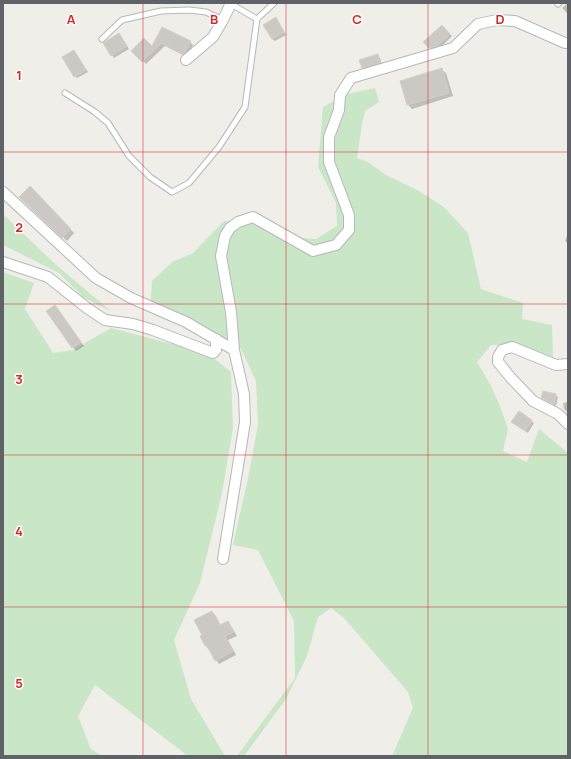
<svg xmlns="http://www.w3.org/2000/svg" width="571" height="759" font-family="Manrope,sans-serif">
<rect width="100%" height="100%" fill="#f0eee8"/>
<path fill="#c9e6c7" d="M 375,88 L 379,102 L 365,111 L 362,124 L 357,158 L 368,162 L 386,175 L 419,191 L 444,207 L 468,233 L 481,289 L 523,303 L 522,319 L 552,325 L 553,360 L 507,345 L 491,345 L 477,362 L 490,384 L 500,406 L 508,429 L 503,451 L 527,462 L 539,429 L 568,453 L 568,756 L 392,756 L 413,708 L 408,692 L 344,618 L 331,608 L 318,617 L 307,656 L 286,699 L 244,756 L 237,756 L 295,678 L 294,621 L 258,550 L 233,545 L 249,474 L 258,424 L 256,381 L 240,347 L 150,312 L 152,281 L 172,262 L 193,253 L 224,221 L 257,219 L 287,237 L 316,239 L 337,226 L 336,203 L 318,167 L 323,107 L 347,94 Z
M 3,214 L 56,265 L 112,312 L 83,297 L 59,273 L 3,245 Z
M 3,272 L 34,283 L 25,309 L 53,353 L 73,350 L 111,328 L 207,353 L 231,372 L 233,428 L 222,493 L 200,583 L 174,640 L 191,699 L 225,756 L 186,756 L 184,753 L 95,685 L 78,716 L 91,749 L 102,756 L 3,756 Z"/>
<path fill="#0003" d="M 568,3 L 568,14 L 562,8 Z
M 278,21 L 286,35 L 275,41 L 272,39 Z
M 442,26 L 452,36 L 440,48 L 432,50 L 425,42 Z
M 162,28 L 190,42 L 193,45 L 187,57 L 165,46 L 146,64 L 133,51 L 153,48 Z
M 121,36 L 129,49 L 114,58 L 104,43 Z
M 74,51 L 88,72 L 77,78 L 75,76 Z
M 377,55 L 380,58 L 382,65 L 365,70 L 363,68 Z
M 442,70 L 446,73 L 453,96 L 412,109 L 408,105 L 401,82 Z
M 30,188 L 74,233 L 67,241 L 20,197 Z
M 568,233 L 568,244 L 565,241 Z
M 55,306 L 84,346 L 76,351 L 73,347 Z
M 555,395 L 558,397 L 556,406 L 542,398 Z
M 568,402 L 568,413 L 564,409 L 563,403 Z
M 519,412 L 534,423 L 528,433 L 515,424 Z
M 212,612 L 216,616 L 221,626 L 228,622 L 231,626 L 237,636 L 228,640 L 236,655 L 219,664 L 206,646 L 201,637 L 203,636 Z"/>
<path fill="#ccc9c4" stroke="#d5cfc7" d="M 276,17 L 284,32 L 272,39 L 263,25 Z
M 442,25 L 450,34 L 437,46 L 429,48 L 423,42 Z
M 162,27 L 191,41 L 185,52 L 183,54 L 161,43 L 142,62 L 131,51 L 144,38 L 152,46 Z
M 119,33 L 127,46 L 111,56 L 103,43 Z
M 74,50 L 86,70 L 74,77 L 62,57 Z
M 378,54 L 380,63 L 362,68 L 359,60 Z
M 442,68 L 449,93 L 407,105 L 400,81 Z
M 30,186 L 71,229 L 62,238 L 19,197 Z
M 55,305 L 81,342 L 72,348 L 46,311 Z
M 543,391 L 556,394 L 554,404 L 541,398 Z
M 519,411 L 532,420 L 525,431 L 511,422 Z
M 212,611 L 220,625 L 228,621 L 234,632 L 225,636 L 233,651 L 215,661 L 207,645 L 205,646 L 200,636 L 202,635 L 194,620 Z"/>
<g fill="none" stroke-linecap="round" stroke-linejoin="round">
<g stroke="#b5b8bb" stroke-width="7">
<path id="service" d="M 231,4 L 257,19 L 274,3
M 558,4 L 559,3
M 102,39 L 122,20 L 161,11 L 189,10 L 206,12 L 223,20
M 65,93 L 95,112 L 108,123 L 129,156 L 150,177 L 172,192 L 189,183 L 219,147 L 245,107 L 257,19"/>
</g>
<g stroke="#b5b8bb" stroke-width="12">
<path id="minor" d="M 186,60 L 213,37 L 223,20 L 231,3
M 3,192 L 96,278 L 131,298 L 186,322 L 234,350 L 244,394 L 245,422 L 223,559
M 3,262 L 48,277 L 87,308 L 105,320 L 133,324 L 153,330 L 213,353 L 216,350 L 216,339
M 234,350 L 231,312 L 221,256 L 225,236 L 230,228 L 238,222 L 253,217 L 313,251 L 336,245 L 349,230 L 349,215 L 329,162 L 329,137 L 339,110 L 340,95 L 351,78 L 453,48 L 478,24 L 497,20 L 515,21 L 565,43 L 568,43
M 568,364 L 556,365 L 512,347 L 502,350 L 498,357 L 498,362 L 511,378 L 533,401 L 558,414 L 568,424"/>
</g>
<use href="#service" stroke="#fff" stroke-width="5"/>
<use href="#minor" stroke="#fff" stroke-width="10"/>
</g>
<path fill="none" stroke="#d62828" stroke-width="1" stroke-opacity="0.55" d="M 143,3 L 143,756M 286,3 L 286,756M 428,3 L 428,756M 3,152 L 568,152M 3,304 L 568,304M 3,455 L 568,455M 3,607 L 568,607"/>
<g font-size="13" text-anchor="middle" font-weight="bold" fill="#d62828" stroke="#fff" stroke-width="3" stroke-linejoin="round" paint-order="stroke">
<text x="71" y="24">A</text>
<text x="214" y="24">B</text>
<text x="357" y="24">C</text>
<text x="500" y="24">D</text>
<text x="19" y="80">1</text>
<text x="19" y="232">2</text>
<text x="19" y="384">3</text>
<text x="19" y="536">4</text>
<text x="19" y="688">5</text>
</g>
<rect width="571" height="759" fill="none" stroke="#5f6367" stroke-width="8"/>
</svg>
